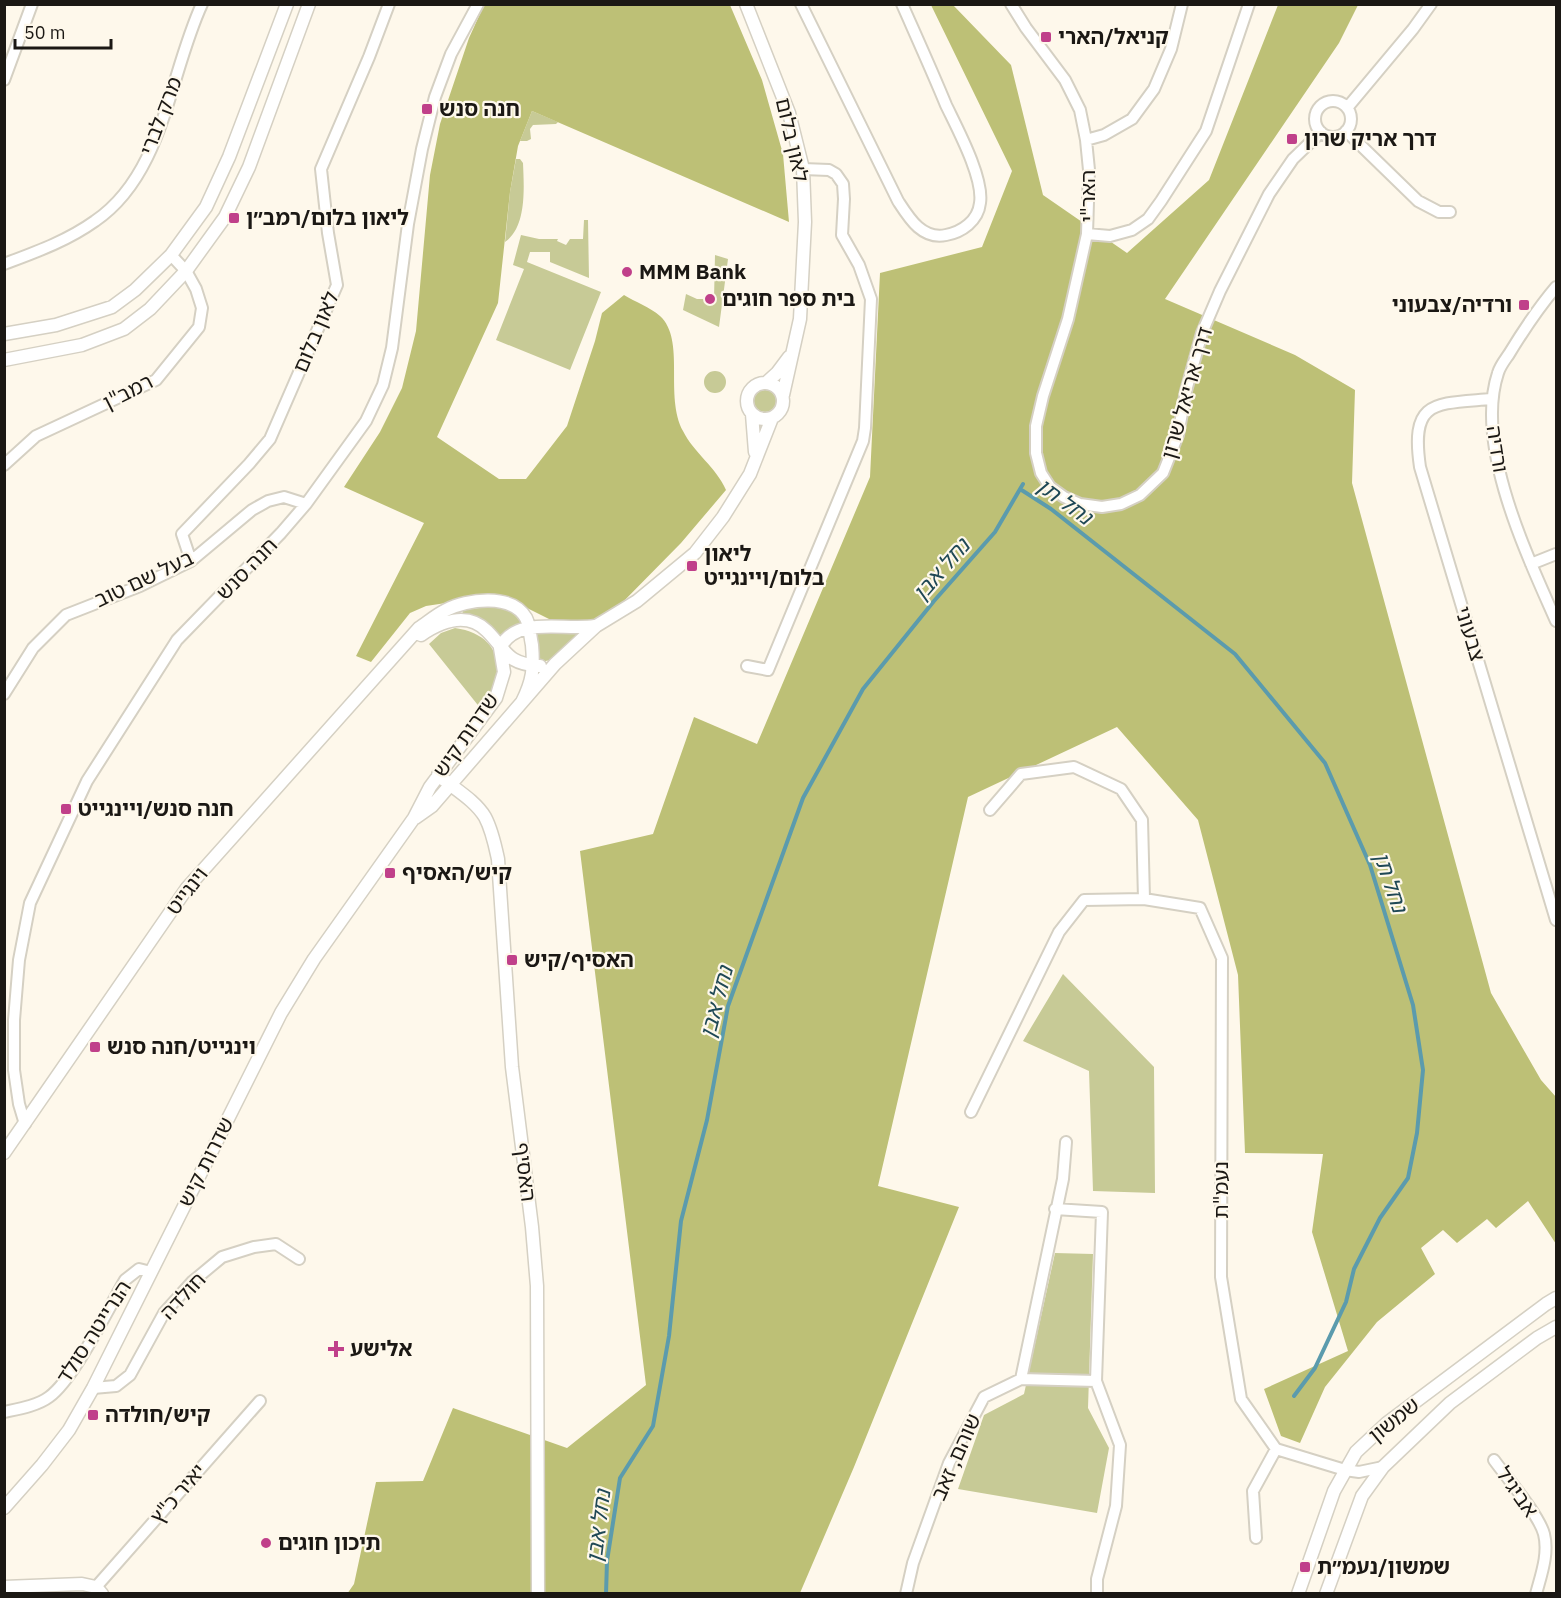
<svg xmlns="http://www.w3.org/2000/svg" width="1561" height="1598" font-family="'IBM Plex Sans','Noto Sans Hebrew',sans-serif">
<rect width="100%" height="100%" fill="#fef8eb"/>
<path fill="#c7ca96" d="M 532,111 L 558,122 L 556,124 L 533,125 L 530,129 L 531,139 L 527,141 L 520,141 Z
M 516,159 L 520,159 L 523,163 C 524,187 527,227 505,242 L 510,192 Z
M 584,220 L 588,220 L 589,278 L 550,262 L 550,252 L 530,252 L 527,262 L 601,292 L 570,370 L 496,340 L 524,269 L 513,265 L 521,235 L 539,239 L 558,239 L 557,241 L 566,245 L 570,239 L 583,239 Z
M 715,255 L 728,259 L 719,327 L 683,310 L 686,294 L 697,299 L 714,299 Z
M704 382a11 11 0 1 1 22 0a11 11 0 1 1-22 0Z
M754 401a11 11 0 1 1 22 0a11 11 0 1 1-22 0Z
M 496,606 L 508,608 L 523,624 L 508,630 L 498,640 L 462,616 L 463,610 Z
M 455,628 C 503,635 508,674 481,709 L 429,644 L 441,633 Z
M 542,630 L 584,633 C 571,645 558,664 538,661 L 534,631 Z
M 1063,974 L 1154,1067 L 1155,1193 L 1093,1191 L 1089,1071 L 1023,1041 Z
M 1055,1253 L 1093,1254 L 1088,1408 L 1109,1448 L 1097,1513 L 958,1489 L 984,1415 L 1024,1394 Z"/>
<path fill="#bdc076" d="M 484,5 L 730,5 L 762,80 L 783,154 L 789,222 L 532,111 L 518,146 L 510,192 L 498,303 L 437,437 L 499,479 L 526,479 L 567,426 L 595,341 L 602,313 L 624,295 C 635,302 650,307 660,316 C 686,340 664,396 683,431 C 694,453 716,467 726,490 L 681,543 L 616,609 L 596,623 L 561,625 L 509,599 L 466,600 L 426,606 L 410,613 L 371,662 L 356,656 L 424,523 L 344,487 L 380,432 L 402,388 L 416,331 L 430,175 L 440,124 L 469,38 Z
M 931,5 L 953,5 L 1011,65 L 1043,195 L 1127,253 L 1209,180 L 1278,5 L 1358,5 L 1339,43 L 1165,299 L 1295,355 L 1355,390 L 1352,483 L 1491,993 L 1541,1080 L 1556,1097 L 1556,1244 L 1528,1201 L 1496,1228 L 1487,1219 L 1457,1243 L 1443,1230 L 1421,1248 L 1435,1274 L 1377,1322 L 1325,1387 L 1300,1443 L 1281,1436 L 1264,1389 L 1348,1351 L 1312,1232 L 1323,1154 L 1245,1153 L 1238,975 L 1198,820 L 1117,727 L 968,797 L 878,1186 L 959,1207 L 854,1467 L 800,1593 L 347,1594 L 354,1584 L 376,1482 L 423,1481 L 453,1408 L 567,1448 L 646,1385 L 580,851 L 653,834 L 694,717 L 757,744 L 870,477 L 880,273 L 982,247 L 1012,171 Z"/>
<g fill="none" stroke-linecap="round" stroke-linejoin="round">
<path stroke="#5b9bad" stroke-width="4" d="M 1020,489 L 1051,509 L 1235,654 L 1325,763 L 1370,865 L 1413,1005 L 1423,1070 L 1417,1133 L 1408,1178 L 1380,1218 L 1354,1269 L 1346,1302 L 1315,1368 L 1294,1396
M 606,1594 L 607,1561 L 620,1478 L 653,1426 L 669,1336 L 681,1221 L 707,1120 L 728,1006 L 803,798 L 863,689 L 934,601 L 995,532 L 1023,484"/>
<g stroke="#d5d0c3" stroke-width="14">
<path id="minor" d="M 801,4 L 898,201 C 909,218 922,240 946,235 C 962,232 978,221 980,203 C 984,178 957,128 946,105 C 932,71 917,38 902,4
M 1011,4 L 1026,28 L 1065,80 L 1080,110 L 1086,140 L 1089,170 L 1087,234 L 1068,319 L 1043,396 L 1036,426 L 1036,453 L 1041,473 L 1050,487 L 1064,497 L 1080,504 L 1102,507 L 1121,504 L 1140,495 L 1163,473 L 1178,435 L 1186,391 L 1202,333 L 1220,291 L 1269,194 L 1293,159 L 1321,132
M 4,80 L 32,4
M1315 119a18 18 0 1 1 36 0a18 18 0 1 1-36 0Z
M 1347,108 L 1413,29 L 1431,4
M 1346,131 L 1418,201 L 1439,212 L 1450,212
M 1086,140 L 1104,135 L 1132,119 L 1154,89 L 1171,49 L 1182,4
M 1087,234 L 1110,236 L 1132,230 L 1148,219 L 1161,201 L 1206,131 L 1249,4
M 4,264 C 36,252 67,241 95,221 C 164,174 169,75 202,4
M 1556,287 C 1539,307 1523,331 1509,354 C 1505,360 1500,366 1498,373 C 1474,445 1527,555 1556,621
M 1491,399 C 1435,404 1410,399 1420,467 L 1556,920
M 4,465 L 36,436 L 156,380 L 199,327 L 202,308 L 196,289 L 186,271 L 171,255
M 191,561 L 182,534 L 249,464 L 270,439 L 337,285 L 328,233 L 321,169 L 369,57 L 389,4
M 1531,564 L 1556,554
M 747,666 L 768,670 L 863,441 L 865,428 L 871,299 L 859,265 L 842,235 L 844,199 L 843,184 L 836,174 L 829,170 L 803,169
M 4,694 L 33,648 L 66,615 L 140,586 L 191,561 L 252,510 L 268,501 L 284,497 L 306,504
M 990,810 L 1021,774 L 1074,767 L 1121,789 L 1142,820 L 1144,899
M 971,1112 L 1059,932 L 1084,900 L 1144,899 L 1200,908 L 1222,958 L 1221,1277 L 1241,1399 L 1276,1449 L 1345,1470 L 1359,1472 L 1383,1467
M 25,1124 L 19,1104 L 14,1070 L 14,1020 L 19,960 L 30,903 L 87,781 L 177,640 L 281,533 L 306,504 L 366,421 L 383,385 L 392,348 L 408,224 L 422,149 L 435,97 L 451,54 L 478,4
M 1055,1209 L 1102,1212 L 1096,1381 L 1120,1445 L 1116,1506 L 1097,1579 L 1097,1594
M 1021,1379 L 1063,1179 L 1066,1142
M 93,1388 L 116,1386 L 130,1375 L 164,1313 L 192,1282 L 222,1257 L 254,1247 L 276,1244 L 299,1259
M 4,1412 C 18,1409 37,1406 49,1397 C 74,1379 108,1309 125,1280 L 139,1269 L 151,1272
M 1494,1460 C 1507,1478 1539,1515 1544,1534 C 1549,1554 1541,1575 1536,1594
M 1256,1538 L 1253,1491 L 1276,1449
M 96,1587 L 260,1401
M 906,1594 L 913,1563 L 949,1463 L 984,1397 L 1021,1379 L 1096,1381"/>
</g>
<g stroke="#d5d0c3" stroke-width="15">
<path id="tertiary" d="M 746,4 L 789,113 L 803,169 L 805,222 L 800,319 L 783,395
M 4,334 L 56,325 L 112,307 L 135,290 L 171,255 L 206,207 L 229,157 L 287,4
M 4,360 L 82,345 L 124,329 L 150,309 L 186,271 L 225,217 L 249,167 L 309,4
M747 401a18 18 0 1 1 36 0a18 18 0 1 1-36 0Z
M 766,383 L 777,373 L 789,357
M 752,414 L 755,452
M 421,635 C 440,622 467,611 487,631 C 507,651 506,664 540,666
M 500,648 C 516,615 564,631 595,626
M 438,775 C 453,788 475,800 485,817 C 492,830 495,845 498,859 L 512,1067 L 532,1227 L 537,1286 L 538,1594
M 415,818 L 432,806 L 555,664 L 596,626 L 637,601 L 695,553 L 723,517 L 750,474 L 772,418
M 4,1153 L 187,888 L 419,628 C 428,622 436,615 446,610 C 467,599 512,593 526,618 C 530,626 530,636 532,645 C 534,668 533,680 522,702
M 4,1508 L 42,1465 L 69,1430 L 93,1388 L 281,1013 L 314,959 L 414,818 L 430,787 L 496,698 L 504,672 L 500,648
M 4,1587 L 82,1584 L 96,1587 L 102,1594
M 1298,1594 L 1334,1491 L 1356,1452 L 1387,1423 L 1546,1304 L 1556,1298
M 1326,1594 L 1362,1496 L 1383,1467 L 1450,1403 L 1537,1338 L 1556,1327"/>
</g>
<use href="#minor" stroke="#fff" stroke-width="10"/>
<use href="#tertiary" stroke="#fff" stroke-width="12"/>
</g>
<g fill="#c0408a" stroke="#fef8eb" stroke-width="2">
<rect x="1040" y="31" width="12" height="12" rx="3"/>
<rect x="421" y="103" width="12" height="12" rx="3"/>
<rect x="1286" y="133" width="12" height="12" rx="3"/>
<rect x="228" y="212" width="12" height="12" rx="3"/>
<circle cx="627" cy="272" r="6"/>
<circle cx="710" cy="299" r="6"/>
<rect x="1518" y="299" width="12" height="12" rx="3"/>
<rect x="686" y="560" width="12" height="12" rx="3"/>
<rect x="60" y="803" width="12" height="12" rx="3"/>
<rect x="384" y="867" width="12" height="12" rx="3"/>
<rect x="506" y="954" width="12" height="12" rx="3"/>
<rect x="89" y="1041" width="12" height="12" rx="3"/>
<path d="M333 1340h6v6h6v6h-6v6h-6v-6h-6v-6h6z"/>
<rect x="87" y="1409" width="12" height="12" rx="3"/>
<circle cx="266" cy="1543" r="6"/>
<rect x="1299" y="1561" width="12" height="12" rx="3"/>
</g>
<g text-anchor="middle" stroke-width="4.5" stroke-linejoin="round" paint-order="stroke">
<g font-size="21" font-weight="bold" fill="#1b1814" stroke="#fef8eb" text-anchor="start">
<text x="1058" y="44">קניאל/הארי</text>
<text x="439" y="116">חנה סנש</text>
<text x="1304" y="146">דרך אריק שרון</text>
<text x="246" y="225">ליאון בלום/רמב״ן</text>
<text x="639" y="279">MMM Bank</text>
<text x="722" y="306">בית ספר חוגים</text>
<text x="1512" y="312" text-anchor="end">ורדיה/צבעוני</text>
<text x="704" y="561">ליאון<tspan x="704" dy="24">בלום/ויינגייט</tspan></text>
<text x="78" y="816">חנה סנש/ויינגייט</text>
<text x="402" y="880">קיש/האסיף</text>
<text x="524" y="967">האסיף/קיש</text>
<text x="107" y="1054">וינגייט/חנה סנש</text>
<text x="350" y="1356">אלישע</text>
<text x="105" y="1422">קיש/חולדה</text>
<text x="278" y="1550">תיכון חוגים</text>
<text x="1317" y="1574">שמשון/נעמ״ת</text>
</g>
<g font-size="21" fill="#1b1814" stroke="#fef8eb">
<text transform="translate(161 116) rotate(-69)" y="7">מרק לברי</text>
<text transform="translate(792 140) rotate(77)" y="7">לאון בלום</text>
<text transform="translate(1088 196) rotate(-90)" y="7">האר"י</text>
<text transform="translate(316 332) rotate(-67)" y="7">לאון בלום</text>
<text transform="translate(128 392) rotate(-27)" y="7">רמב"ן</text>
<text transform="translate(1187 393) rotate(-74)" y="7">דרך אריאל שרון</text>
<text transform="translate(1497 449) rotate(81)" y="7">ורדיה</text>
<text transform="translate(247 569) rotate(-46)" y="7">חנה סנש</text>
<text transform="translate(144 579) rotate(-25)" y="7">בעל שם טוב</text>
<text transform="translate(1470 634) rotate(73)" y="7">צבעוני</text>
<text transform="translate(466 735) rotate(-55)" y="7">שדרות קיש</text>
<text transform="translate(187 891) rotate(-52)" y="7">וינגייט</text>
<text transform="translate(206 1162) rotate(-63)" y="7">שדרות קיש</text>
<text transform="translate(525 1172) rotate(83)" y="7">האסיף</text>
<text transform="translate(1221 1190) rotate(-90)" y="7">נעמ"ת</text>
<text transform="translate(183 1296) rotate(-47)" y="7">חולדה</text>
<text transform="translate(94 1332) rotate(-57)" y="7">הנרייטה סולד</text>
<text transform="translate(1394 1420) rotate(-39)" y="7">שמשון</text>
<text transform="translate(956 1457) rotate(-66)" y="7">שוהם, זאב</text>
<text transform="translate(1517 1492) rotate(55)" y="7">אביגיל</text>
<text transform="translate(178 1494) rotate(-49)" y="7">יאיר כ"ץ</text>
</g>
<g font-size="22" font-style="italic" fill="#1f4855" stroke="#fef8eb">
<text transform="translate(1065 501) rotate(36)" y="8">נחל תן</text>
<text transform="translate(941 569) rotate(-49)" y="8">נחל אבן</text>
<text transform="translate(1391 882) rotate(71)" y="8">נחל תן</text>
<text transform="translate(716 1002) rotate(-75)" y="8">נחל אבן</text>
<text transform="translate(598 1526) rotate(-83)" y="8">נחל אבן</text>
</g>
</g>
<rect width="1561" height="1598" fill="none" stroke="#1b1814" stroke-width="12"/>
<path d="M15 39v9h96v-9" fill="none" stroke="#1b1814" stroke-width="3"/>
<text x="24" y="39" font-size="18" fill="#1b1814" stroke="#fef8eb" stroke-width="4.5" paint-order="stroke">50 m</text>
</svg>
